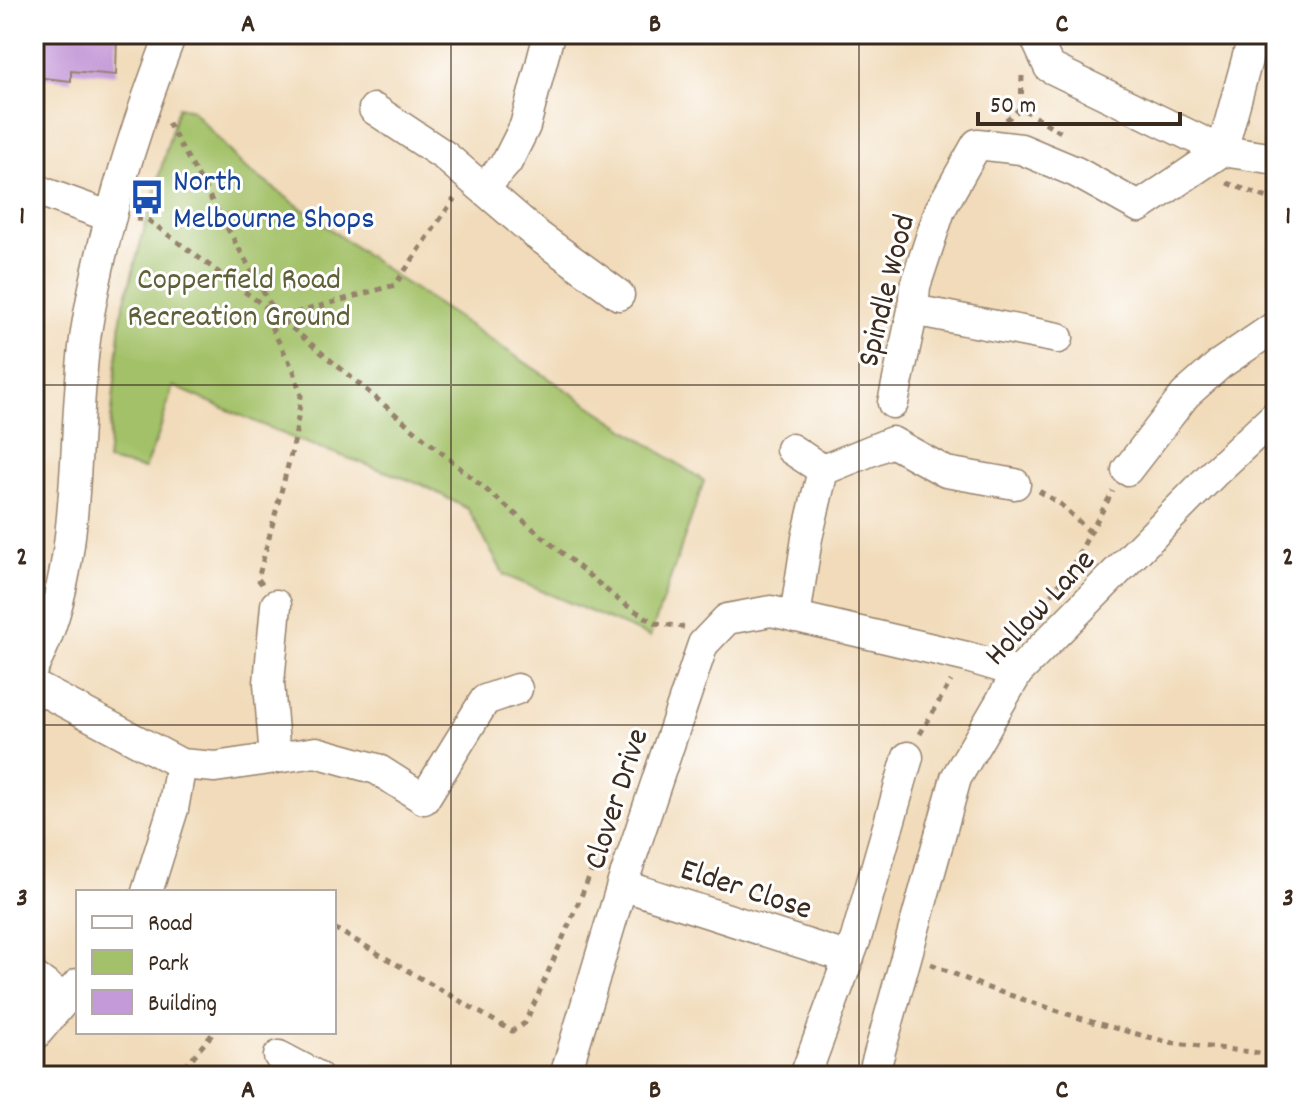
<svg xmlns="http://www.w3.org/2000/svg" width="1310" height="1110" font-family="Dekko,sans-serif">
<rect width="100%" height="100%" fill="#fff"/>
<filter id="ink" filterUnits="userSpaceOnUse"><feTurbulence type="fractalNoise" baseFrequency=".0125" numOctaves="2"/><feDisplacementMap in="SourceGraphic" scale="16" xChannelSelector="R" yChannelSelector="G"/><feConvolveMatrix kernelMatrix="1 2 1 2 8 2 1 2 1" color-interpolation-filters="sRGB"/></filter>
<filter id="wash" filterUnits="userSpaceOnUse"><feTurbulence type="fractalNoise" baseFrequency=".006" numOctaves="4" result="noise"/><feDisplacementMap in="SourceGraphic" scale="32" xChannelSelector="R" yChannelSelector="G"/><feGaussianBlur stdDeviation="1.8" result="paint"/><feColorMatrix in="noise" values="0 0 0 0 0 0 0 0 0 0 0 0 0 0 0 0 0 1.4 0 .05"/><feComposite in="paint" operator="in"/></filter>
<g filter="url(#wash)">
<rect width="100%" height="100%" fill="#f1dbba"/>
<path fill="#a3c168" stroke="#6f7643" stroke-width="2" d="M 178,107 L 192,110 L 242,165 L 399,279 L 704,481 L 650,637 L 504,575 L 468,509 L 423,485 L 295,439 L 173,386 L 158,436 L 144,469 L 107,461 L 122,311 Z"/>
<g id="blocks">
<path fill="#c59ad8" d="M 34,34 L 117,34 L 116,75 L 71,71 L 71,81 L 34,77 Z"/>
</g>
</g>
<g filter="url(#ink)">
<use href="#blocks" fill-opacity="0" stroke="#96826c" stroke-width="2"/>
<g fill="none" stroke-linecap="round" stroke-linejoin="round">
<g stroke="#96826c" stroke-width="33">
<path id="minor" d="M 1034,34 L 1049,67 L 1222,151 L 1276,159
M 374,109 L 445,156 L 537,235 L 619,295
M 34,186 L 42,192 L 111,217
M 484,188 L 507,162 L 525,126 L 549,34
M 913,310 L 1058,338
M 893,403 L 913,310 L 915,286 L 940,210 L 977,144 L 1021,149 L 1076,172 L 1139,207 L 1222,151 L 1254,34
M 791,449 L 823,470
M 1127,470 L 1185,395 L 1220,364 L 1276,326
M 795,617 L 807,538 L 823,470 L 892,442 L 946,472 L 1015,484
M 34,666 C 86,563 70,442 86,332 C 102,230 134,130 171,34
M 34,686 L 181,764 L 215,767 L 316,752 L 377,769 L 424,799 L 485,700 L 517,689
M 275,758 L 269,683 L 276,605
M 622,885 L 849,958
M 147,892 L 173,809 L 181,764
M 34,977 L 65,999
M 34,1036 L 78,984
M 279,1056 L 317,1076
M 565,1076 L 622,885 L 703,644 L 727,619 L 771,611 L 967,657 L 1018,672
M 805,1076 L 856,938 L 908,757
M 873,1076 L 956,778 L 1018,672 L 1215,472 L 1276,415"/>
</g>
<path stroke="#96826c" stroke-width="5" stroke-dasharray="6 6" stroke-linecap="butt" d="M 1022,76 L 1021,108 L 1064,134
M 1006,120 L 1021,108
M 168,123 L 273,309
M 1227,183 L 1276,201
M 136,219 L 148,220 L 275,314 L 621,602 L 655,623 L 684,627
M 1039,491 L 1060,504 L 1090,532
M 262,584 L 258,579 L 295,439 L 301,396 L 294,371 L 266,317 L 275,314 L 288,315 L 395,285 L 454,199
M 1051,595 L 1071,568 L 1113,491
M 920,734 L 951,681
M 334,928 L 512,1031 L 525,1023 L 539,993 L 586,885 L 617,803
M 931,964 L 985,987 L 1092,1022 L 1167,1042 L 1276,1055
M 177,1076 L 214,1032"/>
<use href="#minor" stroke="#fff" stroke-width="30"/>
</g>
</g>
<path fill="none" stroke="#3b2a1e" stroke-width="2" stroke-opacity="0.55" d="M 451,34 L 451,1076M 859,34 L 859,1076M 34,385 L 1276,385M 34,725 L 1276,725"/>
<defs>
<g id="bus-bare" transform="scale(2.76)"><path d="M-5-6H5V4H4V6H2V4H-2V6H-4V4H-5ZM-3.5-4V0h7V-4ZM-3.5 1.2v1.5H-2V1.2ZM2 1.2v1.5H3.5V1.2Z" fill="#1a4fb4" stroke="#fff" stroke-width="2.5" paint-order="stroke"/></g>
</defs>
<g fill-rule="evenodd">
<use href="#bus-bare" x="147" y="197"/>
</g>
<g text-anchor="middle" stroke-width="6" stroke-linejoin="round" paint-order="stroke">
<g font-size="32" fill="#164399" stroke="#fff" text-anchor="start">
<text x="173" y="190">North<tspan x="173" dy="37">Melbourne Shops</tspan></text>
</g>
<g font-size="32" fill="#5f5f38" stroke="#fff">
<text x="239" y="288">Copperfield Road<tspan x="239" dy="37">Recreation Ground</tspan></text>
</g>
<g font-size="32" fill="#3b2a1e" stroke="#fff">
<text transform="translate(884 290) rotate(-76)" y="11">Spindle Wood</text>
<text transform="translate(1038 606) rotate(-47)" y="11">Hollow Lane</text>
<text transform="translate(614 798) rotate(-72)" y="11">Clover Drive</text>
<text transform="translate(747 887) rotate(18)" y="11">Elder Close</text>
</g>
</g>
<rect width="1310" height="1110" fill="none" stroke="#fff" stroke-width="88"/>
<rect x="76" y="890" width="260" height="144" fill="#ffffff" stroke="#b1aaa5" stroke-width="2"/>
<rect x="92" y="916" width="40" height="12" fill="#ffffff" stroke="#b1aaa5" stroke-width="2"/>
<text x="148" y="930" font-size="24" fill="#3b2a1e">Road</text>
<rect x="92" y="950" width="40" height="24" fill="#a3c168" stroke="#b1aaa5" stroke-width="2"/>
<text x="148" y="970" font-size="24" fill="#3b2a1e">Park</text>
<rect x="92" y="990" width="40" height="24" fill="#c59ad8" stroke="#b1aaa5" stroke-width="2"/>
<text x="148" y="1010" font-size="24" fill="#3b2a1e">Building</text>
<path d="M978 112v12h202v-12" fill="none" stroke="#3b2a1e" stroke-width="4"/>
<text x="990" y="112" font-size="24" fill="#3b2a1e" stroke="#ffffff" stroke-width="6" paint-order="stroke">50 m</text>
<rect x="44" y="44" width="1222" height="1022" fill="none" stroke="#3b2a1e" stroke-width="3"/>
<g font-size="26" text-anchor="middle" font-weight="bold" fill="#3b2a1e">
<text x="248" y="31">A</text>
<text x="655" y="31">B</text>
<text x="1062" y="31">C</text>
<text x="22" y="223">1</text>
<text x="1288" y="223">1</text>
<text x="22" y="564">2</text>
<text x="1288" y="564">2</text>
<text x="22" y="905">3</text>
<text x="1288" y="905">3</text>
<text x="248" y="1097">A</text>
<text x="655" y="1097">B</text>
<text x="1062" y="1097">C</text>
</g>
</svg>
